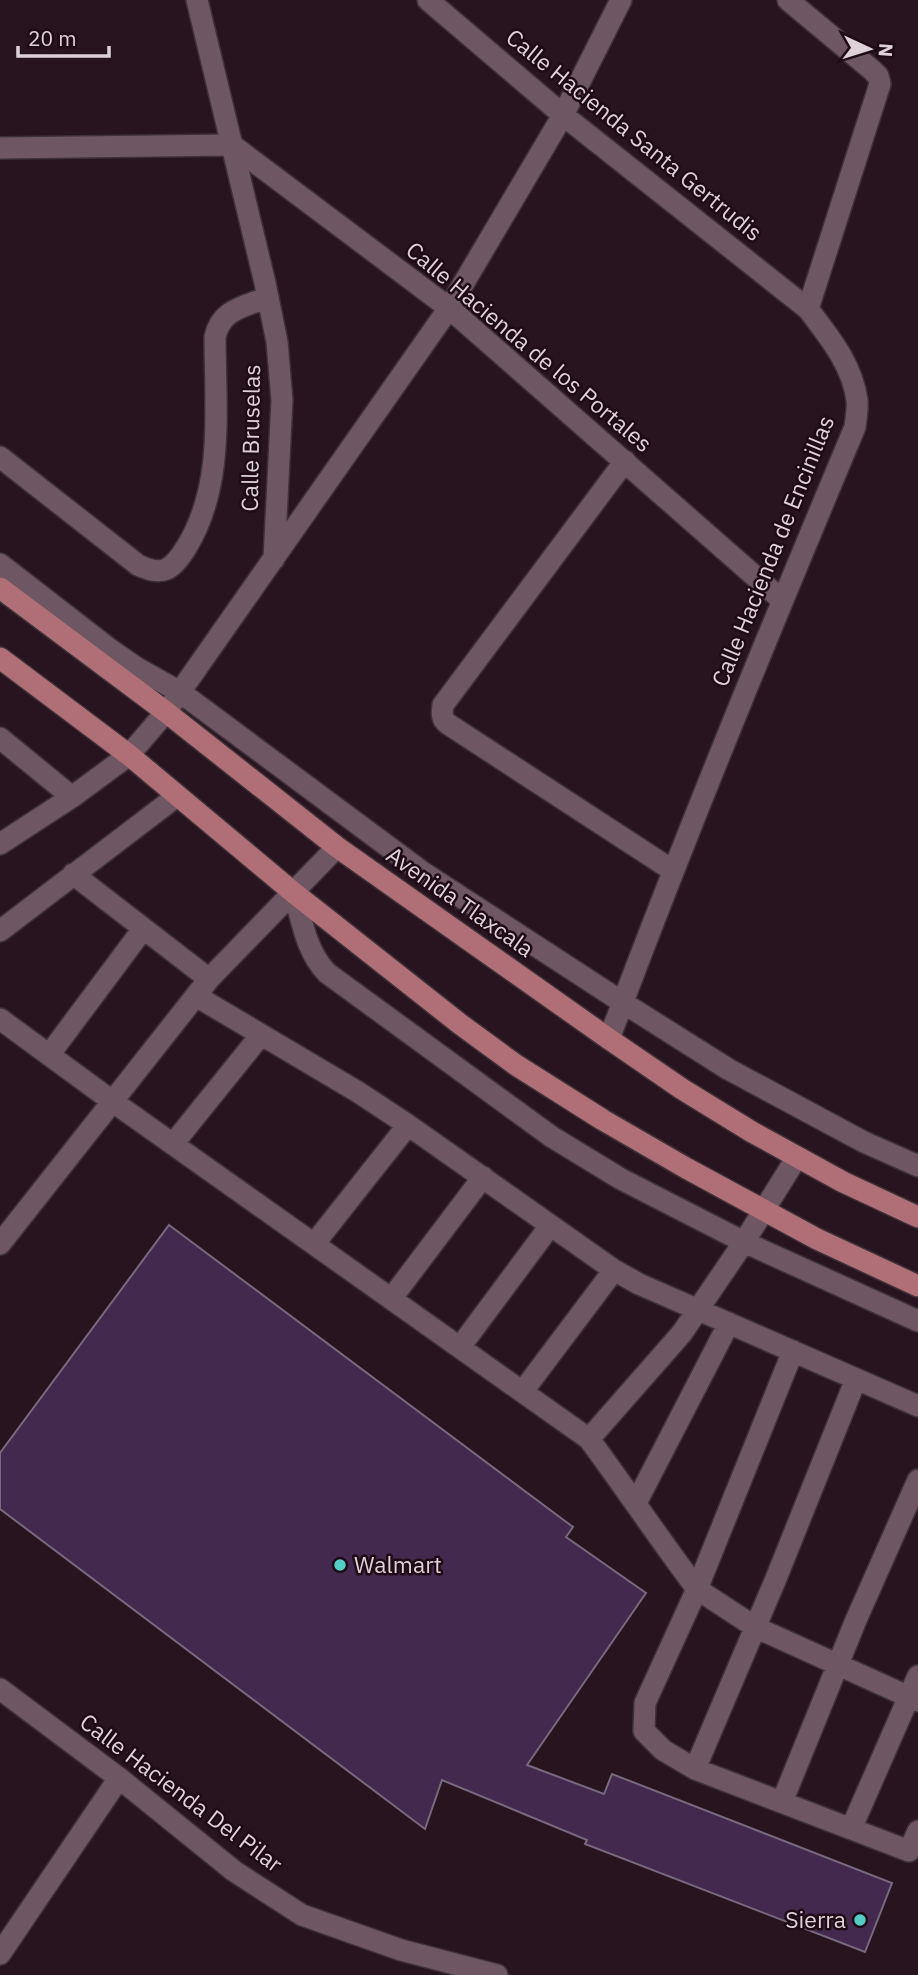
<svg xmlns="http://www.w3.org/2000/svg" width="918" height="1975" font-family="'IBM Plex Sans',sans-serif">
<rect width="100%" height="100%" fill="#28141f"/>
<path fill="#43294e" stroke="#77697e" stroke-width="2" d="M 169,1225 L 573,1527 L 566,1537 L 646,1593 L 527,1765 L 604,1794 L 612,1774 L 892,1883 L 865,1952 L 585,1844 L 587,1840 L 442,1780 L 425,1829 L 0,1509 L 0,1453 Z"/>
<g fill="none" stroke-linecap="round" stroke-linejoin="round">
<g stroke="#3d3037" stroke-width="24">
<path id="minor" d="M 197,0 L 265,283 L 277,342 L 282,400 L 274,559
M 428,0 L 563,115 L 808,309
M 0,148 L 232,145 L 449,308 L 782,600
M 0,457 L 138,565 C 163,577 172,570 186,548 C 225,485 215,408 215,337 C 221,309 244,307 268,297
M 625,461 L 443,705 C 442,713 441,719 448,724 L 672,870
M 0,564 L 111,650 L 137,668 L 180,692 L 421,871 L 622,1002 L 728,1069 L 864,1142 L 918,1166
M 0,738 L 72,797
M 0,844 L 72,797 L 129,755 L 166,712 L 449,308 L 563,115 L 621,0
M 73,874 L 209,979
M 294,893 C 302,921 306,951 327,973 L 552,1137 L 621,1179 L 744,1242 L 918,1321
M 0,931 L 177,796
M 196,996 L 358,1092 L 408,1125 L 614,1270 L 639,1284 L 918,1406
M 0,1019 L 112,1101 L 589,1439 L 682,1333 L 744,1242 L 797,1157
M 609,1039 C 686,833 770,630 855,427 C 856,418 858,408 857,400 C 852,364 829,337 808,309 L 880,84 L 878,76 L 872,70 L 788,0
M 49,1055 L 143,929
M 173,1144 L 260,1036
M 0,1244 L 209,979 L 337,847
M 314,1244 L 408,1125
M 391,1299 L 483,1177
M 460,1347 L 550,1226
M 793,1351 L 697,1589 L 755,1627 L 918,1701
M 523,1391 L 614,1270
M 589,1439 C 626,1489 660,1540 697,1589 L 645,1703 L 644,1731 L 663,1750 L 695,1769 L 909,1851 L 918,1831
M 636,1503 L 729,1323
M 0,1689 L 119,1778 L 234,1871 L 302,1915 L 401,1950 L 497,1975
M 695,1769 L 775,1581 L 856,1379
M 782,1802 L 856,1620 L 918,1480
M 851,1829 L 918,1676
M 0,1954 L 119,1778"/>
</g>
<g stroke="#3d3037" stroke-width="24">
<path id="major" d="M 0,588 L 166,712 L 337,847 L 609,1039 L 682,1089 L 752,1132 L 843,1182 L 918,1217
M 0,658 L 129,755 L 294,893 L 460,1024 L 516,1065 L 603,1120 L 686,1168 L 817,1239 L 918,1286"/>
</g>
<use href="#minor" stroke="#6f5663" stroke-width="21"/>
<use href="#major" stroke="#b06e77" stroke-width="21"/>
</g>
<g fill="#54cdc7" stroke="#1e0b16" stroke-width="2.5">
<circle cx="340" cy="1565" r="7"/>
<circle cx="860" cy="1920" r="7"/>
</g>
<g text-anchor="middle" stroke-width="5" stroke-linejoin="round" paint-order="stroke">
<g font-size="23" fill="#dfd1d8" stroke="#1e0b16">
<text transform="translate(634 135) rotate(39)" y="8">Calle Hacienda Santa Gertrudis</text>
<text transform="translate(529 347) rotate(40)" y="8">Calle Hacienda de los Portales</text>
<text transform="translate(251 438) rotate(-89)" y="8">Calle Bruselas</text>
<text transform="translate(773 551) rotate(-68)" y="8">Calle Hacienda de Encinillas</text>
<text transform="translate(460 902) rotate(35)" y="8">Avenida Tlaxcala</text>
<text transform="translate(181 1793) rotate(37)" y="8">Calle Hacienda Del Pilar</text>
</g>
<g font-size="23" fill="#dfd1d8" stroke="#1e0b16" text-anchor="start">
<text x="354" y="1573">Walmart</text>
<text x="846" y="1928" text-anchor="end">Sierra</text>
</g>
</g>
<g transform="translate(869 49) rotate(94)" stroke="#1e0b16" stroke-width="5" paint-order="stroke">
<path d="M0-5L12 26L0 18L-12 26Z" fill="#dfd1d8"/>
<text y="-10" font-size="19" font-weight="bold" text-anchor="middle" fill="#dfd1d8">N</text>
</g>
<path d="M18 46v10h91v-10" fill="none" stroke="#dfd1d8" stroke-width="3.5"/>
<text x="28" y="46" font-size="21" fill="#dfd1d8" stroke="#1e0b16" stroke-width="5" paint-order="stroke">20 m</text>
</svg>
